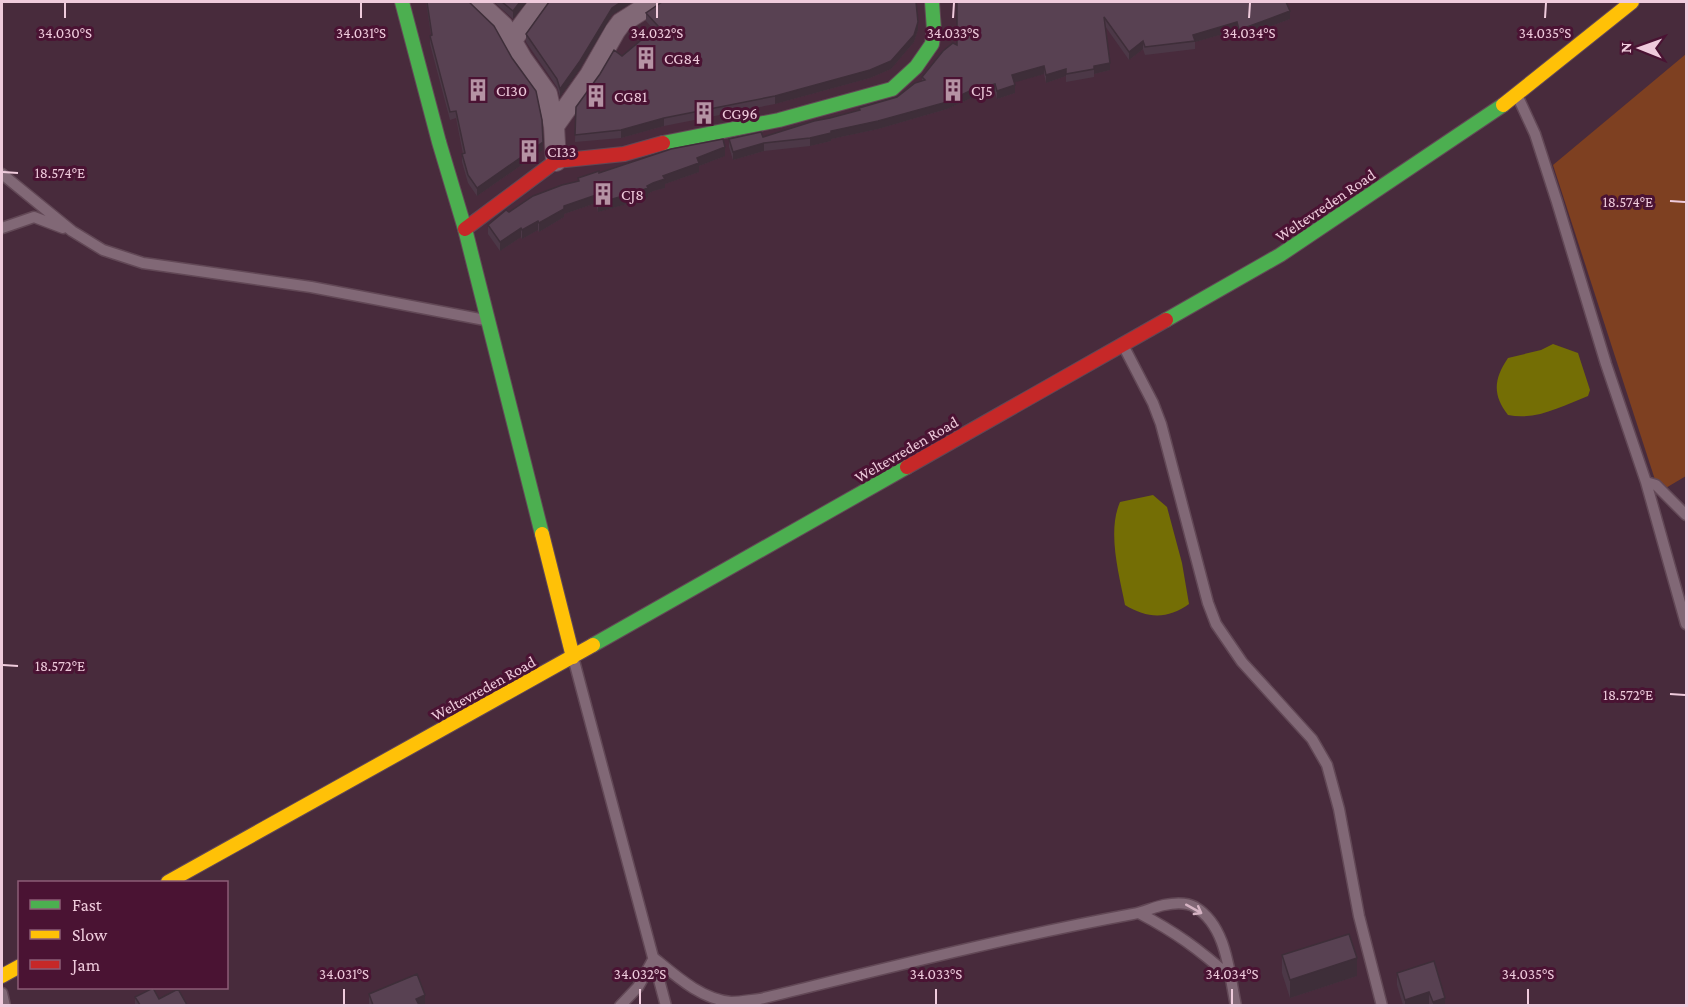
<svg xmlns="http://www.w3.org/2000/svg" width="1688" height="1007" font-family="'Crimson Pro',serif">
<rect width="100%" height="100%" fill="#482b3c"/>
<path fill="#7e4021" d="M 1686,54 L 1686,476 L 1659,492 L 1553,165 Z"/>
<path fill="#746e05" d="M 1553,344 L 1578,353 L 1590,390 L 1588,396 C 1562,406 1536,421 1508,415 C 1492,394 1494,379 1508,358 L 1541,350 Z
M 1153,495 L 1167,507 L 1182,563 L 1189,604 C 1168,619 1148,619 1125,605 C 1119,574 1107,532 1120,502 Z"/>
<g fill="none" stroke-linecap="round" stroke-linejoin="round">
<g stroke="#624856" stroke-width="13">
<path id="lane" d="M 1517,95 L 1535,134 L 1557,202 L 1606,364 L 1646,482 L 1686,624
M 2,174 L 72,231 L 103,250 L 143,263 L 311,287 L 485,320
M 2,228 L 34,217 L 63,228
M 1123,345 L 1153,403 L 1161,424 L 1208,603 L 1216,624 L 1242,662 L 1312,739 L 1327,765 L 1339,809 L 1359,916 L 1382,1006
M 1646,482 L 1656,485 L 1686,515
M 573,657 L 666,1006
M 1139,913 C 1175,932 1199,949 1230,977
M 654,958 C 676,976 701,999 731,1002 C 740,1002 751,1000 760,999 C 883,969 1008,937 1133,914 C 1144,912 1154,907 1164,905 C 1174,903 1186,902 1195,907 C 1227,926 1229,973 1236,1006
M 2,993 L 5,1006
M 620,1006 L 638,987 L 654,958"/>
</g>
<g stroke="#624856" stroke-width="22">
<path id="street" d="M 477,2 L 503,26 L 522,59 L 547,94 L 554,126 L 556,161
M 512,40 L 540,2
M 554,126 L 590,75 L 615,31 L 621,23 L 654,2"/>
</g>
<g stroke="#624856" stroke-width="16">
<path id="fast" d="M 402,2 L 439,142 L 465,229 L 542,534
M 663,143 L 779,120 L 892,89 L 916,67 L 932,44 L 934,30 L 932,2
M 1166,320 L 1280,255 L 1503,105
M 593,645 L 907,467"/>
</g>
<g stroke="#624856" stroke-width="16">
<path id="slow" d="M 1503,105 L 1632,2
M 542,534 L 573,657
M 168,882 L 593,645
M 2,976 L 20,966"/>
</g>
<g stroke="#624856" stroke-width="16">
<path id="jam" d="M 465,229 L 556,161 L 624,154 L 663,143
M 907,467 L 1166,320"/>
</g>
<use href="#lane" stroke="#816876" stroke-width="10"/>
<use href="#street" stroke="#816876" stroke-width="20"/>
<use href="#fast" stroke="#4caf50" stroke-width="14"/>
<use href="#slow" stroke="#ffc107" stroke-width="14"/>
<use href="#jam" stroke="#c62828" stroke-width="14"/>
</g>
<path fill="#4c3847" d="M 426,2 L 469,2 L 543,150 L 477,196 L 468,183 L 462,162 L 462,154 L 463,154 L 456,118 L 450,120 L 430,44 L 430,36 L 431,35 Z
M 494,2 L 527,2 L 513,19 Z
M 549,2 L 633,2 L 612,15 L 580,69 L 560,97 L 557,87 L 526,42 L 526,34 Z
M 957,2 L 1290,19 L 1239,38 L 1237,30 L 1195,42 L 1195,49 L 1145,55 L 1143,49 L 1129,60 L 1105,26 L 1110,70 L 1094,74 L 1094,77 L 1066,82 L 1066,76 L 1046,83 L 1044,74 L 1014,82 L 1015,93 L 997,99 L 995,92 L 981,96 L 980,94 L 947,109 L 878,129 L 831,139 L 831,141 L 810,146 L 764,151 L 733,160 L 729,147 L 729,139 L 763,137 L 859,110 L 897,97 L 922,81 L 922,77 L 957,45 Z
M 646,13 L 918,30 L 914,42 L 891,69 L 870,78 L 775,104 L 664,126 L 621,138 L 575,142 L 576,107 L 622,56 L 654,30 L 646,21 Z
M 725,156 L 699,166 L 699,172 L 665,184 L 665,188 L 653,191 L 648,194 L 648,197 L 634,202 L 598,212 L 596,203 L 564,214 L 564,217 L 539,232 L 538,230 L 522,239 L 521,237 L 500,251 L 488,234 L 488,225 L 509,212 L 599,173 Z
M 1282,955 L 1357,976 L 1290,998 L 1282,973 Z
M 1434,961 L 1445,1005 L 1430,1005 L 1429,1004 L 1425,1005 L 1403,1005 L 1397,985 L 1397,973 Z
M 369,994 L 425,1005 L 369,1005 Z
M 135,997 L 159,999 L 187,1005 L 135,1005 Z"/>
<path fill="#3e2e39" d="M 520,2 L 527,2 L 513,19 L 513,11 Z
M 621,2 L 633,2 L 612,15 L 580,69 L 560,97 L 560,89 L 612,8 Z
M 1290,11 L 1290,19 L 1239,38 L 1239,30 Z
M 918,22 L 918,30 L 914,42 L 891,69 L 870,78 L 775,104 L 775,96 Z
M 1237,22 L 1237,30 L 1195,42 L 1193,35 Z
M 1143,41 L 1143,49 L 1129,60 L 1129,52 Z
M 1110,63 L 1110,70 L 1094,74 L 1094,66 Z
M 1044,66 L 1044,74 L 1012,83 L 1012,75 Z
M 1066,69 L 1066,76 L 1046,83 L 1046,75 Z
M 995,84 L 995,92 L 981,96 L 981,88 Z
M 1015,85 L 1015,93 L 997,99 L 997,91 Z
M 980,86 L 980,94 L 947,109 L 878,129 L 831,139 L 831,141 L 810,146 L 810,138 Z
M 664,118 L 664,126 L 621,138 L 621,130 Z
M 543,142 L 543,150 L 477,196 L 477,188 Z
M 764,143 L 764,151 L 733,160 L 733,152 Z
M 725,147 L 725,156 L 699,166 L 699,172 L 665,184 L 665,188 L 653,191 L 648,194 L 648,197 L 634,202 L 598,212 L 598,203 L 647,186 L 663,176 L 697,158 Z
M 596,195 L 596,203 L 564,214 L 564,217 L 539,232 L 539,223 L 564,206 Z
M 538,221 L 538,230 L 522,239 L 522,230 Z
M 521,228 L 521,237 L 500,251 L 500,242 Z
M 1357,958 L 1357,976 L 1290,998 L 1290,980 Z
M 1429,992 L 1429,1004 L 1425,1005 L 1405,1005 L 1405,1000 Z
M 425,995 L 425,1005 L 416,1005 L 416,999 Z
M 1445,998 L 1445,1005 L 1433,1005 L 1433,1002 Z"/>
<path fill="#584152" stroke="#3e2e39" stroke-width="1.5" d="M 427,2 L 469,2 L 494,26 L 512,58 L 536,91 L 542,120 L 543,142 L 477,188 L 468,175 L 462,154 L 465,153 L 456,111 L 450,112 L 430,36 L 432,35 Z
M 502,2 L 520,2 L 513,11 Z
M 549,2 L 621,2 L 612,8 L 580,61 L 560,89 L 557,79 L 526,34 Z
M 662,2 L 916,2 L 918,22 L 914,35 L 891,61 L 870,70 L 775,96 L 664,118 L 621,130 L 575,135 L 576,107 L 600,74 L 614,50 L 622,56 L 658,26 L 646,13 Z
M 957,2 L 1286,2 L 1290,11 L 1239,30 L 1237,22 L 1193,35 L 1195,41 L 1145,47 L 1143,41 L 1129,52 L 1104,17 L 1110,63 L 1094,66 L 1094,69 L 1066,74 L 1066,69 L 1046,75 L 1044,66 L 1012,75 L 1015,85 L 997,91 L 995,84 L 981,88 L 980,86 L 947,102 L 878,121 L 831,131 L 831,133 L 810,138 L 764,143 L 733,152 L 729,139 L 761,132 L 763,137 L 814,121 L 830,118 L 860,110 L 859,108 L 897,97 L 915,83 L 925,80 L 922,77 L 943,51 L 953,43 L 957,45 Z
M 723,139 L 725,147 L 697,158 L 699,163 L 663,176 L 665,179 L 653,183 L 647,186 L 648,188 L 634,193 L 598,203 L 596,195 L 564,206 L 564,209 L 539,223 L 538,221 L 522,230 L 521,228 L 500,242 L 488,225 L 506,210 L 509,212 L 533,196 L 562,185 L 579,181 L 578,178 L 599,171 L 599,173 L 671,149 Z
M 1349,934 L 1357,958 L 1290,980 L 1282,955 Z
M 1434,961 L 1445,998 L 1433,1002 L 1429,992 L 1405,1000 L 1397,973 Z
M 417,974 L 425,995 L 416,999 L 419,1005 L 373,1005 L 369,994 Z
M 153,988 L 159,999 L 178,989 L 187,1005 L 140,1005 L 135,997 Z"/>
<defs><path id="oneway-shaft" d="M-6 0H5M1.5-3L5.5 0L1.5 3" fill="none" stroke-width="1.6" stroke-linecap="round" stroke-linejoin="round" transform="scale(1.5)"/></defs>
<use stroke="#d4b2c2" href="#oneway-shaft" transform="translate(1194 909) rotate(29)"/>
<path fill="none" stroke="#efcbdc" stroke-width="2" d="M 65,18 L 65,3M 361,18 L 361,3M 657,18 L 657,3M 953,18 L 954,3M 1249,18 L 1250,3M 1545,18 L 1546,3M 3,172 L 18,173M 1670,201 L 1685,202M 3,665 L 18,666M 1670,694 L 1685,695M 344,1004 L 344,989M 640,1004 L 640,989M 936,1004 L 936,989M 1232,1004 L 1232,989M 1528,1004 L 1528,989"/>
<defs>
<g id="building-bare" transform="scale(1.8)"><path d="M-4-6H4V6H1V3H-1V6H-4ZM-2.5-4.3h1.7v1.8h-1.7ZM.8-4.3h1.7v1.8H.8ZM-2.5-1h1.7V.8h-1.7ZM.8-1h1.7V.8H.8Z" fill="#b593a4" stroke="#4a1333" stroke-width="2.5" paint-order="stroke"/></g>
</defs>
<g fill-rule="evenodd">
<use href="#building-bare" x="646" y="58"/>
<use href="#building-bare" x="478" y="90"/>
<use href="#building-bare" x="953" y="90"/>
<use href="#building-bare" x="596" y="96"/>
<use href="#building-bare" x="704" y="113"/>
<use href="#building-bare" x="529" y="151"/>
<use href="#building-bare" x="603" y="194"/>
</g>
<g text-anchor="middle" stroke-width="6" stroke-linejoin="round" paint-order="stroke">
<g font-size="16" fill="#efcbdc" stroke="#4a1333" text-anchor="start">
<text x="664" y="64">CG84</text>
<text x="496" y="96">CI30</text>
<text x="971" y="96">CJ5</text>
<text x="614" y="102">CG81</text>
<text x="722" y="119">CG96</text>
<text x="547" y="157">CI33</text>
<text x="621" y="200">CJ8</text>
</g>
<g font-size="16" fill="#efcbdc" stroke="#4a1333">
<text transform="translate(1325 205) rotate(-34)" y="6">Weltevreden Road</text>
<text transform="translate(906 449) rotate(-30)" y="6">Weltevreden Road</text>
<text transform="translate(483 688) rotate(-29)" y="6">Weltevreden Road</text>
</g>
</g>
<g font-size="15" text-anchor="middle" fill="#efcbdc" stroke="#4a1333" stroke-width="6" stroke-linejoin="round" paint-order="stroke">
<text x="65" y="38">34.030°S</text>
<text x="361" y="38">34.031°S</text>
<text x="657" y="38">34.032°S</text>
<text x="953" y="38">34.033°S</text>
<text x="1249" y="38">34.034°S</text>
<text x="1545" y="38">34.035°S</text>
<text x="60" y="178">18.574°E</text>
<text x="1628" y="207">18.574°E</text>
<text x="60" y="671">18.572°E</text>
<text x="1628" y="700">18.572°E</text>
<text x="344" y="979">34.031°S</text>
<text x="640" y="979">34.032°S</text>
<text x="936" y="979">34.033°S</text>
<text x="1232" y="979">34.034°S</text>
<text x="1528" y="979">34.035°S</text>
</g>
<rect width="1688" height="1007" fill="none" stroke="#efcbdc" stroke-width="6"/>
<rect x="18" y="881" width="210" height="108" fill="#4a1333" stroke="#8c5d77" stroke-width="1.5"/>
<rect x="30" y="900" width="30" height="9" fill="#4caf50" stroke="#8c5d77" stroke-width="1.5"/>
<text x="72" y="911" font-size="18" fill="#efcbdc">Fast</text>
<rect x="30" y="930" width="30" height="9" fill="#ffc107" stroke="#8c5d77" stroke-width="1.5"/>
<text x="72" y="941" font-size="18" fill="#efcbdc">Slow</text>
<rect x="30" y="960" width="30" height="9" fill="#c62828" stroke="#8c5d77" stroke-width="1.5"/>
<text x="72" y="971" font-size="18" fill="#efcbdc">Jam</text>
<g transform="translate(1640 48) rotate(271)" stroke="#4a1333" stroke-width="4.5" paint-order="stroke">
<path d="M0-4.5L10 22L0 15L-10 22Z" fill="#efcbdc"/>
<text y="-9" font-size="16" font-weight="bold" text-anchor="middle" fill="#efcbdc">N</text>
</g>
</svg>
